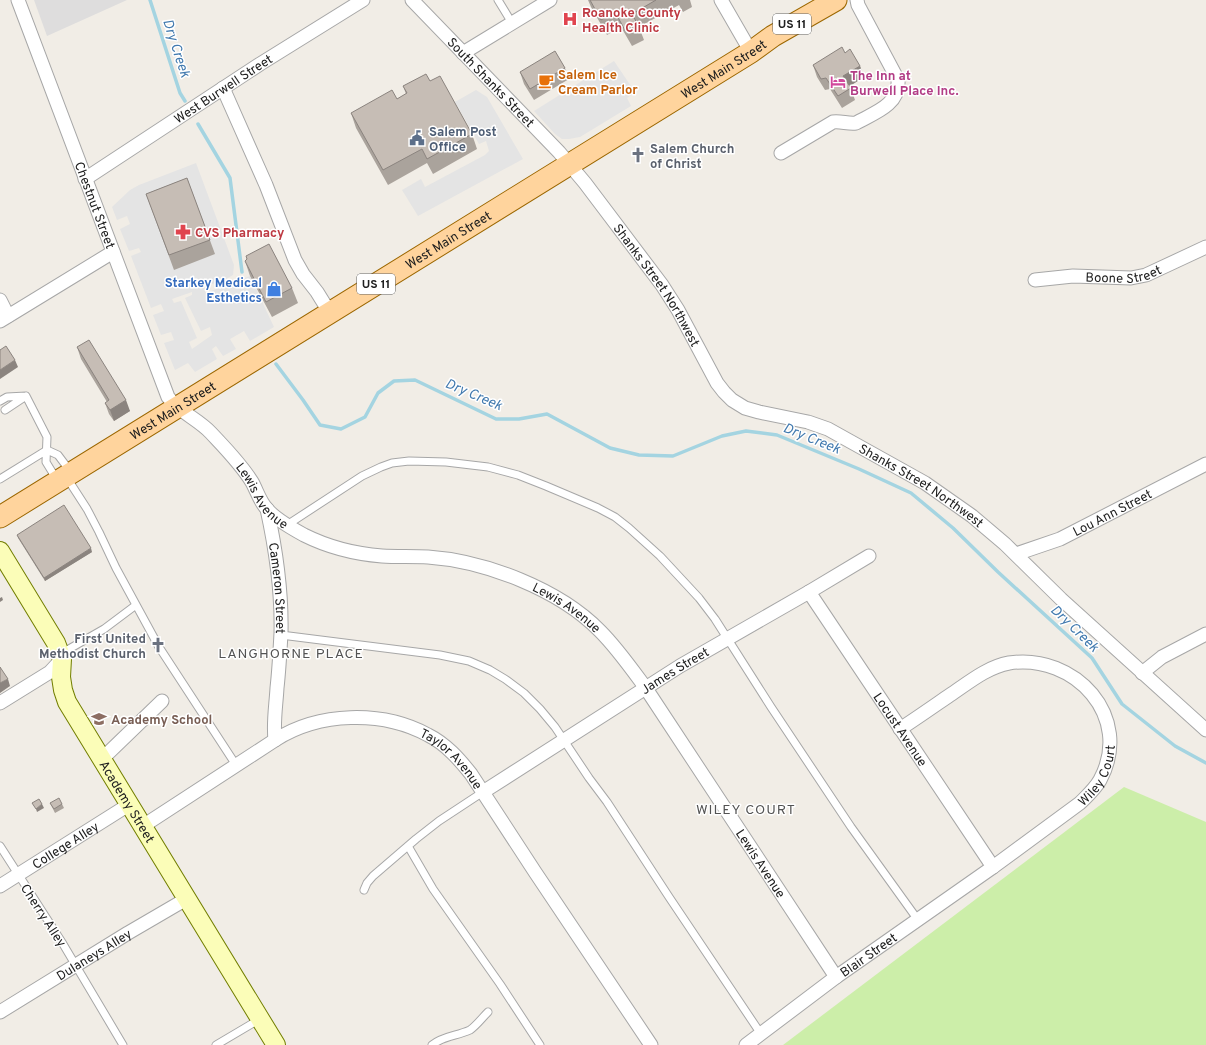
<svg xmlns="http://www.w3.org/2000/svg" width="1206" height="1045" font-family="Overpass,sans-serif">
<rect width="100%" height="100%" fill="#f1ede6"/>
<path fill="#dedddd" d="M 34,0 L 127,0 L 47,36 Z"/>
<path fill="#cceea9" d="M 1124,787 L 1206,822 L 1206,1045 L 783,1045 Z"/>
<path fill="#e4e4e4" fill-rule="evenodd" d="M 614,61 L 635,92 L 627,98 L 631,106 L 580,137 L 569,139 L 562,139 L 555,134 L 534,111 Z
M 476,90 L 487,97 L 523,159 L 418,216 L 402,190 L 421,179 L 425,187 L 485,155 L 489,151 L 486,141 L 479,144 L 455,102 Z
M 196,163 L 234,265 L 233,275 L 226,279 L 204,287 L 206,293 L 250,276 L 274,327 L 250,341 L 244,331 L 230,339 L 236,349 L 223,356 L 216,346 L 212,349 L 217,359 L 195,372 L 188,363 L 175,370 L 164,343 L 174,340 L 171,332 L 161,335 L 153,315 L 164,311 L 161,304 L 151,308 L 131,256 L 141,252 L 139,248 L 129,251 L 120,229 L 130,224 L 127,216 L 117,220 L 112,207 L 130,190 L 139,185 ZM 192,292 L 192,295 L 185,298 L 201,331 L 210,327 L 212,335 L 192,349 L 189,342 L 197,338 L 181,301 L 174,303 L 172,299 Z"/>
<g fill="none" stroke-linecap="round" stroke-linejoin="round">
<path stroke="#a4d4e1" stroke-width="3.5" d="M 150,0 L 180,93 L 185,101
M 198,124 L 230,178 L 242,272
M 276,364 L 303,400 L 320,425 L 341,429 L 365,417 L 378,393 L 394,381 L 415,380 L 496,419 L 519,419 L 547,414 L 610,448 L 639,455 L 673,456 L 722,436 L 746,431 L 777,435 L 859,469 L 911,493 L 953,528 L 998,572 L 1092,658 L 1122,704 L 1175,746 L 1206,763"/>
<g stroke="#a7a7a7" stroke-width="9">
<path id="lane" d="M 498,0 L 512,23
M 0,401 L 7,397 L 26,396 L 47,437 L 46,462 L 57,480
M 5,410 L 26,396
M 47,450 L 58,455 L 70,471
M 67,478 L 87,509 L 99,532 L 116,568 L 159,647 L 236,765
M 0,479 L 47,450
M 287,525 L 362,476 L 381,467 L 392,463 L 409,461 L 446,462 L 488,467 L 518,475 L 546,486 L 598,508 L 615,517 L 629,528 L 660,556 L 699,598 L 715,619 L 771,707 L 851,827 L 918,920
M 281,635 L 440,655 L 469,661 L 490,670 L 505,679 L 524,693 L 540,709 L 555,727 L 589,778 L 607,802 L 669,897 L 761,1034
M 63,657 L 69,649 L 104,629 L 136,605
M 0,846 L 63,944 L 123,1045
M 408,846 L 433,889 L 500,984 L 540,1045
M 364,890 L 367,883 L 373,876 L 416,839 L 439,821 L 483,792
M 216,1045 L 260,1019
M 432,1045 C 443,1036 457,1036 470,1030 C 476,1026 482,1018 488,1012"/>
</g>
<g stroke="#a7a7a7" stroke-width="15">
<g id="street">
<path id="s1" d="M 18,0 L 168,397 C 179,412 198,419 211,433 C 226,449 241,464 252,482 C 257,491 260,502 267,509 C 274,518 293,529 304,535 C 328,547 356,554 382,556 C 397,557 413,556 428,557 C 485,561 559,589 600,631 C 617,648 631,668 645,687 L 836,977"/>
<path id="s2" d="M 412,0 L 559,152 L 585,183 L 662,285 L 678,310 L 717,383 L 724,392 L 732,400 L 745,408 L 759,412 L 808,422 L 828,429 L 925,483 L 972,516 L 1005,544 L 1061,599 L 1206,730"/>
<path d="M 721,0 L 751,52"/>
<path d="M 463,53 L 550,0"/>
<path d="M 223,88 L 266,185 L 295,260 L 303,274 L 317,292 L 330,313"/>
<path d="M 781,153 L 833,122 C 841,121 848,124 856,123 C 874,113 900,105 898,80 L 858,5 L 857,0"/>
<path id="s3" d="M 85,179 L 260,64 L 363,0"/>
<path id="s4" d="M 1035,280 L 1073,276 L 1131,278 L 1146,275 L 1206,247"/>
<path d="M 0,300 L 8,316"/>
<path d="M 0,321 L 113,252"/>
<path id="s5" d="M 267,509 C 276,550 282,591 281,633 C 280,652 279,670 277,688 C 276,706 273,722 275,740"/>
<path id="s6" d="M 1016,554 L 1060,539 L 1206,464"/>
<path id="s7" d="M 809,592 L 993,867"/>
<path d="M 1142,673 L 1162,657 L 1206,634"/>
<path d="M 0,703 L 50,672 L 62,659"/>
<path d="M 102,759 L 162,701"/>
<path id="s8" d="M 483,792 L 680,666 L 809,592 L 869,556"/>
<path id="s9" d="M 143,826 L 275,740 C 319,712 382,710 428,735 C 446,744 459,759 471,774 L 535,872 L 651,1045"/>
<path id="s10" d="M 0,886 L 130,804"/>
<path id="s11" d="M 0,1012 L 128,933 L 188,898"/>
<path id="s12" d="M 746,1045 L 836,977 L 993,867 L 1080,803 C 1087,796 1095,789 1100,780 C 1134,717 1075,653 1009,663 C 987,667 968,683 950,695 C 934,706 917,718 900,729"/>
</g>
</g>
<g stroke="#727e00" stroke-width="20">
<g id="secondary">
<path id="s13" d="M 0,551 L 56,643 L 62,659 L 61,677 L 63,690 L 67,702 L 276,1045"/>
</g>
</g>
<g stroke="#9c6700" stroke-width="23">
<g id="primary">
<path id="s14" d="M 0,517 L 751,52 L 773,36 L 836,0"/>
</g>
</g>
<use href="#lane" stroke="#fff" stroke-width="7"/>
<use href="#street" stroke="#fff" stroke-width="13"/>
<use href="#secondary" stroke="#fbfdb8" stroke-width="18"/>
<use href="#primary" stroke="#ffd49d" stroke-width="21"/>
</g>
<path fill="#aaa39c" d="M 588,0 L 690,0 L 692,7 L 683,12 L 679,5 L 639,27 L 644,40 L 632,46 L 621,27 L 607,35 L 591,7 Z
M 845,53 L 860,66 L 864,77 L 850,86 L 855,100 L 842,108 L 830,89 L 825,90 L 817,77 L 813,65 Z
M 565,68 L 569,79 L 534,100 L 524,84 L 520,72 Z
M 430,81 L 472,134 L 477,149 L 433,174 L 427,163 L 388,185 L 356,128 L 351,113 L 397,99 L 406,94 L 403,86 Z
M 187,178 L 215,254 L 174,270 L 146,194 Z
M 246,256 L 292,288 L 298,303 L 272,317 L 250,276 L 245,261 L 247,259 Z
M 77,347 L 130,411 L 114,421 L 109,414 L 105,403 L 107,402 L 81,359 Z
M 17,535 L 92,552 L 45,581 L 18,538 Z
M 50,803 L 62,804 L 64,808 L 55,813 Z"/>
<path fill="#8b847f" d="M 860,66 L 864,77 L 848,87 L 843,76 Z
M 15,360 L 18,367 L 0,379 L 0,370 Z
M 126,400 L 130,411 L 114,421 L 110,410 Z
M 91,548 L 92,552 L 45,581 L 44,578 Z
M 2,597 L 3,600 L 0,602 L 0,598 Z
M 8,679 L 10,686 L 0,693 L 0,683 Z
M 42,804 L 44,808 L 37,812 L 36,809 Z"/>
<path fill="#c6bdb5" stroke="#8b847f" d="M 590,0 L 656,0 L 632,14 L 638,25 L 626,32 L 615,12 L 601,20 Z
M 842,47 L 845,53 L 850,49 L 860,66 L 843,76 L 851,88 L 838,96 L 826,78 L 821,79 L 813,65 Z
M 555,51 L 565,68 L 530,89 L 520,72 Z
M 426,74 L 430,81 L 440,76 L 472,134 L 427,159 L 422,149 L 383,170 L 351,113 L 392,90 L 397,99 L 407,93 L 403,86 Z
M 187,178 L 210,240 L 169,255 L 146,194 Z
M 269,244 L 292,288 L 266,302 L 245,261 L 247,259 L 246,256 Z
M 89,340 L 126,400 L 110,410 L 105,403 L 109,400 L 77,347 Z
M 6,346 L 15,360 L 0,370 L 0,350 Z
M 64,505 L 91,548 L 44,578 L 17,535 Z
M 0,667 L 8,679 L 0,683 Z
M 59,798 L 62,804 L 54,809 L 50,803 Z
M 39,799 L 42,804 L 36,809 L 32,803 Z"/>
<defs>
<g id="hospital-bare" transform="scale(1.2)"><path d="M-5-5h3v3.5h4V-5h3V5h-3V1.5h-4V5h-3Z" fill="#e0444e" stroke="#fff" stroke-width="2.5" paint-order="stroke"/></g>
<g id="cafe-bare" transform="scale(1.2)"><path d="M-5.5-4.5H6V0H3Q3 3.5 0 3.5H-2.5Q-5.5 3.5-5.5 0ZM3-3.2v2h1.7v-2ZM-6 4.5H4V6H-6Z" fill="#e8710a" stroke="#fff" stroke-width="2.5" paint-order="stroke"/></g>
<g id="hotel-bare" transform="scale(1.2)"><path d="M-6-4.5h1.5V1H6V5H4.5V3h-9V5H-6ZM-4 0a1.8 1.8 0 1 1 3.6 0ZM.5 0V-2.5h3Q6-2.5 6 0Z" fill="#d1479c" stroke="#fff" stroke-width="2.5" paint-order="stroke"/></g>
<g id="civic-bare" transform="scale(1.2)"><path d="M-.6-6.5H3V-4.5H.6V-3L4-1V1h2V6H-6V1h2V-1L-.6-3ZM-1.2 2.5V6h2.4V2.5Z" fill="#5c6f8a" stroke="#fff" stroke-width="2.5" paint-order="stroke"/></g>
<g id="church-bare" transform="scale(1.2)"><path d="M-1.2-6h2.4v3.5h3.3v2.4h-3.3V6h-2.4V-.1h-3.3v-2.4h3.3Z" fill="#6b7280" stroke="#fff" stroke-width="2.5" paint-order="stroke"/></g>
<g id="pharmacy-bare" transform="scale(1.2)"><path d="M-2-6h4v4h4v4h-4v4h-4v-4h-4v-4h4Z" fill="#e0444e" stroke="#fff" stroke-width="2.5" paint-order="stroke"/></g>
<g id="shop-bare" transform="scale(1.2)"><path d="M-5-2.5h2.3a2.7 3.5 0 0 1 5.4 0H5L5.5 6h-11ZM-1.5-2.5h3a1.5 2.3 0 0 0-3 0Z" fill="#3f7fe0" stroke="#fff" stroke-width="2.5" paint-order="stroke"/></g>
<g id="school-bare" transform="scale(1.2)"><path d="M0-5L7-2L0 1L-7-2ZM-4 1L0 2.5L4 1V4Q0 6-4 4Z" fill="#8d6e63" stroke="#fff" stroke-width="2.5" paint-order="stroke"/></g>
</defs>
<g fill-rule="evenodd">
<use href="#hospital-bare" x="570" y="19"/>
<use href="#cafe-bare" x="546" y="81"/>
<use href="#hotel-bare" x="838" y="82"/>
<use href="#civic-bare" x="417" y="138"/>
<use href="#church-bare" x="638" y="155"/>
<use href="#pharmacy-bare" x="183" y="232"/>
<use href="#shop-bare" x="274" y="289"/>
<use href="#church-bare" x="158" y="645"/>
<use href="#school-bare" x="99" y="719"/>
</g>
<g text-anchor="middle" stroke-width="3" stroke-linejoin="round" paint-order="stroke">
<g fill="#fff" stroke="#636363" stroke-width="1">
<rect x="773" y="14" width="38" height="20" rx="3"/>
<rect x="357" y="274" width="38" height="20" rx="3"/>
</g>
<g font-size="12" font-weight="bold" fill="#202020">
<text x="792" y="28">US 11</text>
<text x="376" y="288">US 11</text>
</g>
<g font-size="13" font-weight="bold" fill="#be3a42" stroke="#fff" text-anchor="start">
<text x="582" y="17">Roanoke County<tspan x="582" dy="15">Health Clinic</tspan></text>
<text x="195" y="237">CVS Pharmacy</text>
</g>
<g font-size="13" fill="#202020" stroke="#fff">
<text dy="5" stroke="none"><textPath href="#s14" startOffset="851">West Main Street</textPath></text>
<text dy="5" stroke="none"><textPath href="#s2" startOffset="114">South Shanks Street</textPath></text>
<text dy="5" stroke="none"><textPath href="#s3" startOffset="165">West Burwell Street</textPath></text>
<text dy="5" stroke="none"><textPath href="#s1" startOffset="219">Chestnut Street</textPath></text>
<text dy="5" stroke="none"><textPath href="#s14" startOffset="527">West Main Street</textPath></text>
<text dy="5" stroke="none"><textPath href="#s4" startOffset="89">Boone Street</textPath></text>
<text dy="5" stroke="none"><textPath href="#s2" startOffset="377">Shanks Street Northwest</textPath></text>
<text dy="5" stroke="none"><textPath href="#s14" startOffset="203">West Main Street</textPath></text>
<text dy="5" stroke="none"><textPath href="#s2" startOffset="725">Shanks Street Northwest</textPath></text>
<text dy="5" stroke="none"><textPath href="#s1" startOffset="562">Lewis Avenue</textPath></text>
<text dy="5" stroke="none"><textPath href="#s6" startOffset="105">Lou Ann Street</textPath></text>
<text dy="5" stroke="none"><textPath href="#s5" startOffset="80">Cameron Street</textPath></text>
<text dy="5" stroke="none"><textPath href="#s1" startOffset="898">Lewis Avenue</textPath></text>
<text dy="5" stroke="none"><textPath href="#s8" startOffset="227">James Street</textPath></text>
<text dy="5" stroke="none"><textPath href="#s7" startOffset="165">Locust Avenue</textPath></text>
<text dy="5" stroke="none"><textPath href="#s9" startOffset="351">Taylor Avenue</textPath></text>
<text dy="5" stroke="none"><textPath href="#s12" startOffset="446">Wiley Court</textPath></text>
<text dy="5" stroke="none"><textPath href="#s13" startOffset="285">Academy Street</textPath></text>
<text dy="5" stroke="none"><textPath href="#s10" startOffset="77">College Alley</textPath></text>
<text dy="5" stroke="none"><textPath href="#s1" startOffset="1222">Lewis Avenue</textPath></text>
<text transform="translate(44 915) rotate(57)" y="5">Cherry Alley</text>
<text dy="5" stroke="none"><textPath href="#s11" startOffset="110">Dulaneys Alley</textPath></text>
<text dy="5" stroke="none"><textPath href="#s12" startOffset="152">Blair Street</textPath></text>
</g>
<g font-size="13" font-weight="bold" fill="#c56008" stroke="#fff" text-anchor="start">
<text x="558" y="79">Salem Ice<tspan x="558" dy="15">Cream Parlor</tspan></text>
</g>
<g font-size="13" font-weight="bold" fill="#b23c85" stroke="#fff" text-anchor="start">
<text x="850" y="80">The Inn at<tspan x="850" dy="15">Burwell Place Inc.</tspan></text>
</g>
<g font-size="13" font-weight="bold" fill="#4e5e75" stroke="#fff" text-anchor="start">
<text x="429" y="136">Salem Post<tspan x="429" dy="15">Office</tspan></text>
</g>
<g font-size="13" font-weight="bold" fill="#5b616d" stroke="#fff" text-anchor="start">
<text x="650" y="153">Salem Church<tspan x="650" dy="15">of Christ</tspan></text>
<text x="146" y="643" text-anchor="end">First United<tspan x="146" dy="15">Methodist Church</tspan></text>
</g>
<g font-size="13" font-weight="bold" fill="#366cbe" stroke="#fff" text-anchor="end">
<text x="262" y="287">Starkey Medical<tspan x="262" dy="15">Esthetics</tspan></text>
</g>
<g font-size="13" font-weight="bold" fill="#785e54" stroke="#fff" text-anchor="start">
<text x="111" y="724">Academy School</text>
</g>
<g font-size="14" font-style="italic" fill="#427aaf" stroke="#fff">
<text transform="translate(177 48) rotate(72)" y="5">Dry Creek</text>
<text transform="translate(474 394) rotate(23)" y="5">Dry Creek</text>
<text transform="translate(812 438) rotate(22)" y="5">Dry Creek</text>
<text transform="translate(1075 628) rotate(44)" y="5">Dry Creek</text>
</g>
<g font-size="14" letter-spacing="1" fill="#535353" stroke="#fff">
<text x="291" y="658">LANGHORNE PLACE</text>
<text x="746" y="814">WILEY COURT</text>
</g>
</g>
</svg>
